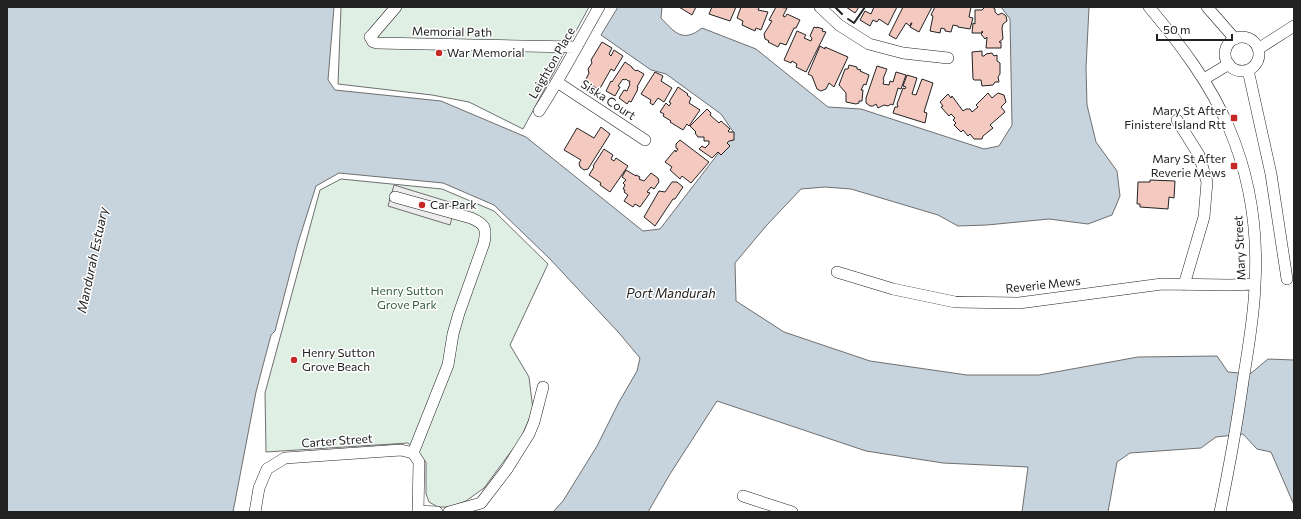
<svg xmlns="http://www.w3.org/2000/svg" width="1301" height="519" font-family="Commissioner,sans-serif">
<rect width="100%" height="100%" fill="#fff"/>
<path fill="#e0efe3" stroke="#6f6f6f" d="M 341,7 L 589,7 L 523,129 L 469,102 L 432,95 L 338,84 Z
M 341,179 L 442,189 L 494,211 L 548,264 L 510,345 L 529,377 L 533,410 L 521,438 L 484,488 L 466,501 L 450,507 L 438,507 L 429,502 L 426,494 L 426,462 L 408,443 L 266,452 L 265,393 L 320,190 Z"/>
<path fill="#ededed" stroke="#6f6f6f" d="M 394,185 L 456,204 L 450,225 L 388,206 Z"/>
<path fill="#c7d3dd" stroke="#6f6f6f" d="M 7,7 L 334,7 L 328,80 L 335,90 L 441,101 L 526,137 L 643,231 L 660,229 L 734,133 L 721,114 L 666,74 L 651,70 L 601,35 L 618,7 L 662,7 L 661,18 C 675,33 683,43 702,28 L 756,49 L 828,107 L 861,109 L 984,149 L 999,146 L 1012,125 L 1010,19 L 1001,7 L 1089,7 L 1086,68 L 1087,105 L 1096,142 L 1117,171 L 1120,196 L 1112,215 L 1088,224 L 1049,219 L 987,225 L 958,226 L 938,215 L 851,189 L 825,187 L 801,189 L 766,226 L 735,263 L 736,301 L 784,332 L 870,361 L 967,375 L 1039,375 L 1138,357 L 1217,356 L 1228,372 L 1250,374 L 1268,359 L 1294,360 L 1294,505 L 1271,452 L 1257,449 L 1243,434 L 1216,437 L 1201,448 L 1130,453 L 1117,462 L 1108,512 L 1022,512 L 1028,467 L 943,463 L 866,451 L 717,401 L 670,474 L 648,512 L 553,512 L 563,501 L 597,446 L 619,402 L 637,371 L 640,358 L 619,333 L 550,259 L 494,205 L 443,183 L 339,173 L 316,186 L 298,243 L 275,331 L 271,335 L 256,392 L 233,512 L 7,512 Z"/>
<path fill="#f3c9c0" stroke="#222" d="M 679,7 L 696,7 L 692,15 Z
M 712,7 L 736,7 L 730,21 L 709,14 Z
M 741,7 L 757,7 L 759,8 L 758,10 L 768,12 L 761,30 L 756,28 L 755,31 L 742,25 L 743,21 L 737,18 Z
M 776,7 L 787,8 L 783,16 L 785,17 L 787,14 L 800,20 L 796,28 L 794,28 L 786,45 L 780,43 L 778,47 L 768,42 L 769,41 L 765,39 L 764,34 L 772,21 L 769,20 Z
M 846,7 L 859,7 L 855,13 Z
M 874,7 L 897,7 L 888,25 L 879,19 L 877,22 L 873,20 L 870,26 L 860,20 L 865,11 L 871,14 Z
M 903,7 L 932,7 L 919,32 L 910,27 L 912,23 L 911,23 L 910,26 L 906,23 L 896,39 L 889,35 Z
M 935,7 L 971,7 L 969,17 L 973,18 L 970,29 L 958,27 L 958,26 L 953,25 L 951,32 L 945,31 L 945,29 L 941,28 L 940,33 L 930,31 L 933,16 L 931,15 Z
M 985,7 L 992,7 L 995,9 L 995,12 L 998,15 L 1002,13 L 1006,16 L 1007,21 L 1003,24 L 1002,28 L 1003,39 L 999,42 L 1001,42 L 1001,48 L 986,48 L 987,37 L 985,39 L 981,34 L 983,32 L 982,31 L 982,33 L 972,33 L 973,23 L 975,24 L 975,10 L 982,10 Z
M 814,27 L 817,28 L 817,27 L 823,29 L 822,31 L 826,32 L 806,72 L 796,67 L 797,64 L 792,61 L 791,63 L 784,60 L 797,31 L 806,35 L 804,38 L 811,41 L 812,38 L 810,36 Z
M 602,42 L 612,48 L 609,54 L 611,56 L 614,50 L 623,56 L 614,71 L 611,69 L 599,90 L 593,86 L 592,88 L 586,84 L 585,81 L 589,73 L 588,69 L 592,63 L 591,60 Z
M 820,46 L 825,49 L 825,47 L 848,57 L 834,87 L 829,83 L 826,89 L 821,91 L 817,89 L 812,76 L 808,74 Z
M 982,51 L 982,56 L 984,56 L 986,54 L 992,53 L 994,56 L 997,55 L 997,61 L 1000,63 L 1000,74 L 998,77 L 999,82 L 995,82 L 993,85 L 982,86 L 981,80 L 974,80 L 973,79 L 972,52 Z
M 625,62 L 632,67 L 632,68 L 636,71 L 637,70 L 644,74 L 637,87 L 638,87 L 637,91 L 631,102 L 629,101 L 627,104 L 619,98 L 624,90 L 627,91 L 630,84 L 629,83 L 630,81 L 628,81 L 626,79 L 624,80 L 623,79 L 618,86 L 620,87 L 615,96 L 606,91 L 611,81 L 612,82 Z
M 849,65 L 857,67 L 857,69 L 861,70 L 860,71 L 869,75 L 866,85 L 864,84 L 861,90 L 863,90 L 862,101 L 859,101 L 859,103 L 856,104 L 846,102 L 846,93 L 839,85 L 845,69 L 848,69 Z
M 877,66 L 887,69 L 883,79 L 884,80 L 883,84 L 889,85 L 890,81 L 893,82 L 896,72 L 906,75 L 901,89 L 898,88 L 893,105 L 891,104 L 888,106 L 884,105 L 878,108 L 876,104 L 873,106 L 870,106 L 866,103 L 866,98 Z
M 655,72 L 663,76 L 661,81 L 672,88 L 664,102 L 658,98 L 653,105 L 650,103 L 651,100 L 641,94 Z
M 907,75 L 917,78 L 912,94 L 916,95 L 922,79 L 933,83 L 924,112 L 927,113 L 925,123 L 893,113 L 895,107 L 898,107 L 897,104 L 903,88 L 905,89 L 906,87 L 903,86 Z
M 678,87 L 688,94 L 687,95 L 691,98 L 689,103 L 700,110 L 689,126 L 687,124 L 683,130 L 670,122 L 671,121 L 663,116 L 664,114 L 660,112 L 666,103 L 669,106 L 671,103 L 669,102 Z
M 988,93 L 992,98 L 998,93 L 1004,95 L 1006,102 L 1001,107 L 1005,112 L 990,125 L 993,128 L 983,136 L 982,139 L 974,139 L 970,134 L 968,136 L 963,130 L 961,132 L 954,125 L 956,123 L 953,120 L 955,118 L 951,114 L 949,116 L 941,107 L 943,106 L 940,102 L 948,94 L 951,98 L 952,96 L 963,111 L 966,109 L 970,109 L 972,112 L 978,107 L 976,105 Z
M 707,109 L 711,113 L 710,115 L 719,123 L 721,121 L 730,129 L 728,131 L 729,132 L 734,132 L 734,140 L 729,141 L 727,143 L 730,146 L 721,155 L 718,152 L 712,158 L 699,149 L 702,146 L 705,148 L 709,144 L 709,141 L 704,141 L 704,137 L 698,137 L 695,133 L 696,132 L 690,126 Z
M 601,127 L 610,134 L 588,169 L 584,170 L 580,167 L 579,163 L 581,160 L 564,150 L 577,128 L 594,138 Z
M 680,140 L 709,162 L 691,183 L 682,176 L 680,179 L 670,170 L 672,167 L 665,162 L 675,150 L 676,152 L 678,149 L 676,148 L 676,144 Z
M 604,149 L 613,155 L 611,159 L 614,161 L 616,158 L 628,166 L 610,192 L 600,185 L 601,183 L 589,175 L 594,167 L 593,166 Z
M 626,170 L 636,176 L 636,175 L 640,177 L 639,179 L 644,181 L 651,173 L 658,178 L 659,182 L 654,189 L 651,187 L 647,192 L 650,193 L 640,207 L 635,204 L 633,207 L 624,201 L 628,195 L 624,192 L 625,190 L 623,189 L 625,185 L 623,183 L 626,180 L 622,177 Z
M 1150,180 L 1175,181 L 1174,198 L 1169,197 L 1168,209 L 1140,207 L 1140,204 L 1137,204 L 1138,182 L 1150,182 Z
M 672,182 L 677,182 L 683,187 L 675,199 L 673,199 L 655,226 L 644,217 L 659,191 L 665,192 Z"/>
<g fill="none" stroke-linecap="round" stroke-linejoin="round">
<g stroke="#222" stroke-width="12">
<path id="minor" d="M 396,7 L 372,35 L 370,37 L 373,42 L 377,43 L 576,47
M 820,7 L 839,25 L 869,44 L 903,53 L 948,58
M 1149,7 C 1180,44 1210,83 1229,128 C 1250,177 1258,232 1255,285 C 1254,317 1248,349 1243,381 C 1237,425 1229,468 1220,512
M 1207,7 L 1235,39
M1225 54a17 17 0 1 1 34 0a17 17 0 1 1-34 0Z
M 1258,49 L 1294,26
M 1248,70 L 1271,174 L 1287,279
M 1204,79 L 1229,64
M 557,82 L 645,140
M 539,111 C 561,77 579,42 599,7
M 1177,120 L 1199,155 L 1207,182 L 1204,217 L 1184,285
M 395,197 L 471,218 C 485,224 487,228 484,243 L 459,313 L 453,334 L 448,365 L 413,453
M 837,272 L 893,289 L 955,302 L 1019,303 L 1162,284 L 1230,285 L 1255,284
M 413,453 L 419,462 L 418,512
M 743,496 L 792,512
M 418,511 L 437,512
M 255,512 L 259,488 L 267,469 L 285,458 L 401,450 L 413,453
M 449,512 L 481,503 L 507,469 L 529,434 L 534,422 L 543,387"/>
</g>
<use href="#minor" stroke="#fff" stroke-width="11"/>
<path stroke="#222" stroke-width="2" d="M 835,7 L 842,14
M 848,19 L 854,23 L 865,7"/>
</g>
<g fill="#c62828" stroke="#fff" stroke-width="1.5">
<circle cx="439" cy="53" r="4"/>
<rect x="1230" y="114" width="8" height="8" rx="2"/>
<rect x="1230" y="162" width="8" height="8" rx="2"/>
<circle cx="422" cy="205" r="4"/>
<circle cx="294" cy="360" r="4"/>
</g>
<g text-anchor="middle" stroke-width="3" stroke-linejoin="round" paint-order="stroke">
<g font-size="12" fill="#222" stroke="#fff">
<text transform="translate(452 32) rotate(1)" y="4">Memorial Path</text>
<text transform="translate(552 63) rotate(-60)" y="4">Leighton Place</text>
<text transform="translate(608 100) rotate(33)" y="4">Siska Court</text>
<text transform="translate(1240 248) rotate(-93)" y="4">Mary Street</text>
<text transform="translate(1043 285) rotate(-6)" y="4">Reverie Mews</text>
<text transform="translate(337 441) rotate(-4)" y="4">Carter Street</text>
</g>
<g font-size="12" fill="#222" stroke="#fff" text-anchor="start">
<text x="447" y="57">War Memorial</text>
<text x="1226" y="115" text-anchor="end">Mary St After<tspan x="1226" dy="14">Finistere Island Rtt</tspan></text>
<text x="1226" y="163" text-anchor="end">Mary St After<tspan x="1226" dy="14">Reverie Mews</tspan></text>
<text x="430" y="209">Car Park</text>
<text x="302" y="357">Henry Sutton<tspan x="302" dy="14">Grove Beach</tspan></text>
</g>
<g font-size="12" fill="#2f5e38" stroke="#fff">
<text x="407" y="295">Henry Sutton<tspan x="407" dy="14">Grove Park</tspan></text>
</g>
<g font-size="13" font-style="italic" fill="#222" stroke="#fff">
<text transform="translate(92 260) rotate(-78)" y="5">Mandurah Estuary</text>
<text x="671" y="298">Port Mandurah</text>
</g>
</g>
<rect width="1301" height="519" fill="none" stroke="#222222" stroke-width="16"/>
<path d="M1157 34v6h75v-6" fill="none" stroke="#222222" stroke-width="2"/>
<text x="1163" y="34" font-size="12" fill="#222222" stroke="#ffffff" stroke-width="3" paint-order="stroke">50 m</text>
</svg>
